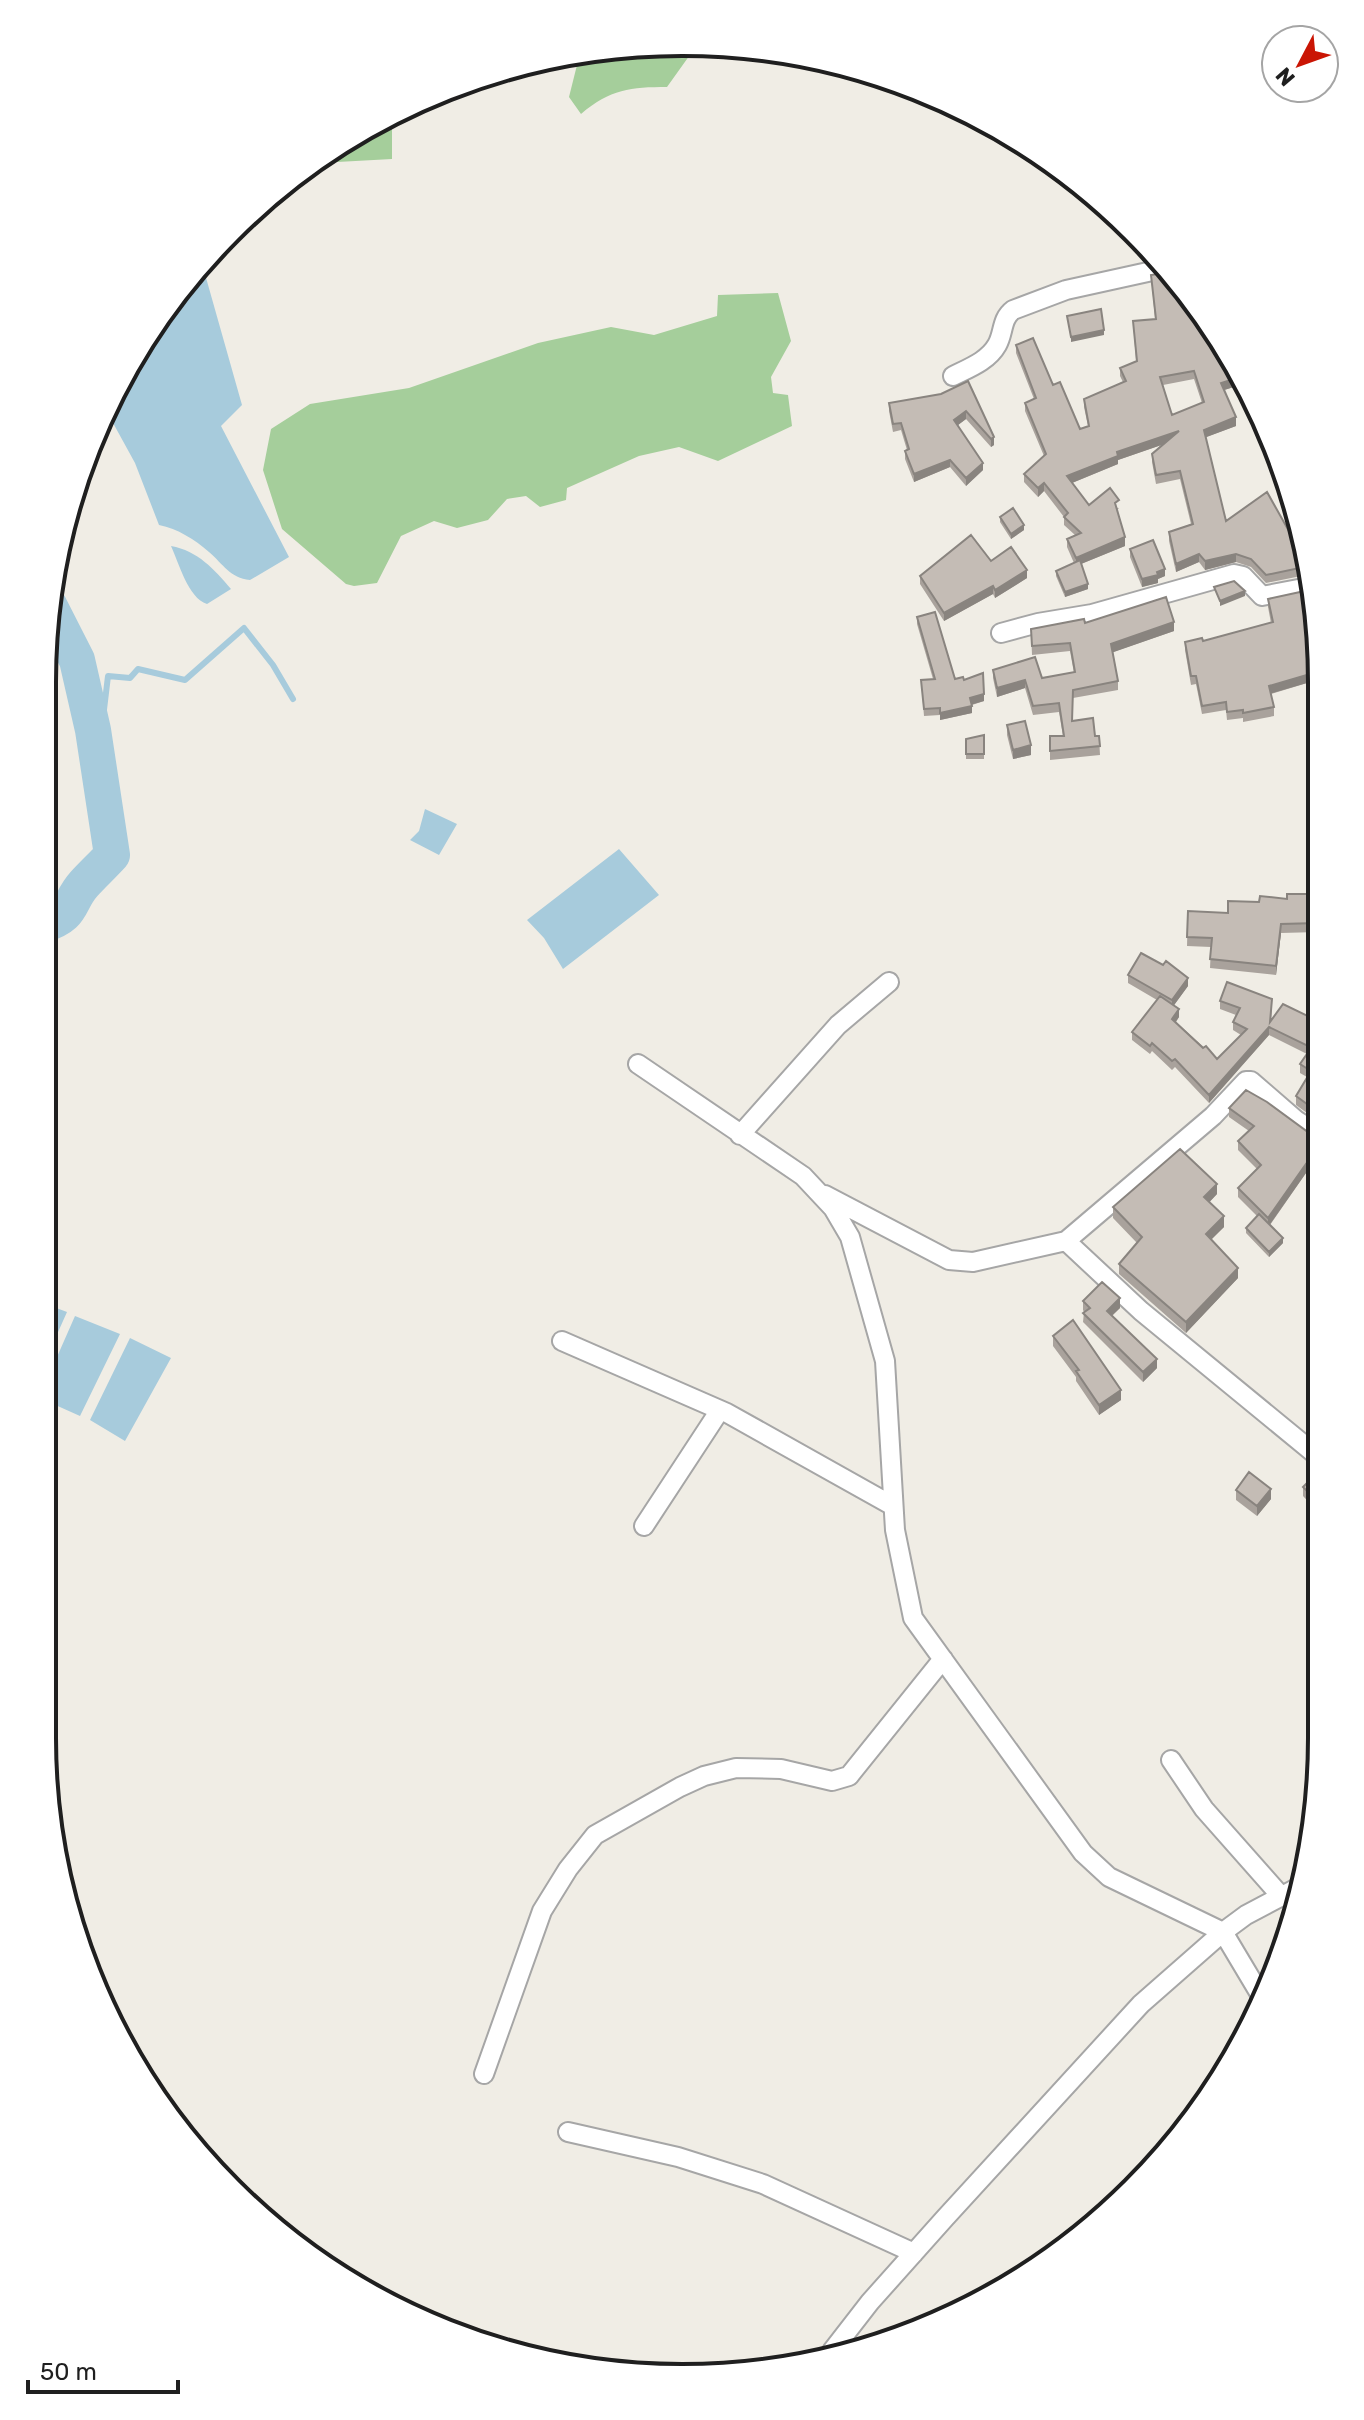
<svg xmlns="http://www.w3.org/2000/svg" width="1364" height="2420" font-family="Rubik,sans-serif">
<rect width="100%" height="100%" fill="#f0ede5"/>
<path fill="#a5ce9b" d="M 641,43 L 697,45 L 667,87 C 631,87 610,89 581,114 L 569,97 L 580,53 Z
M 392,112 L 392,159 L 319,163 L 314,161 Z
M 778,293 L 791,341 L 771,377 L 773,393 L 788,395 L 792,426 L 718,461 L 679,447 L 639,456 L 567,488 L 566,500 L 540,507 L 526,496 L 507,499 L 488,520 L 457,528 L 434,521 L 401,536 L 377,583 L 354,586 L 346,584 L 282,529 L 263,470 L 271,429 L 310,404 L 409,388 L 538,343 L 611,327 L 654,335 L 717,316 L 718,295 Z"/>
<path fill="#a7cbdc" d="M 201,260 L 242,405 L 221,426 L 289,557 L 250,580 C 230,578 223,564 209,552 C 194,539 178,529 159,525 L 135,463 L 107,412 L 128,362 Z
M 171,546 C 198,551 214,569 231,589 L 207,604 C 188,598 179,563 171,546 Z
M 425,809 L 457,824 L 439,855 L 410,840 L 419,831 Z
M 619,849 L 659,895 L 563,969 L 544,938 L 527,920 Z
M 43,1303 L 67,1312 L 42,1368 Z
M 75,1316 L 120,1334 L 80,1416 L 42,1399 L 42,1391 Z
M 130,1338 L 171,1358 L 125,1441 L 90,1420 Z"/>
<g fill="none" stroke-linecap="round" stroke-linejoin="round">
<path stroke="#a7cbdc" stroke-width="6" d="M 93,730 L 103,718 L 108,676 L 130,678 L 138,669 L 185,680 L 244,628 L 273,665 L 293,699"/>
<path stroke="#a7cbdc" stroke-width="36" d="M 43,925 C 75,915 67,903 84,884 C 93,874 103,865 112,855 L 93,730 L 77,660 L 49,605"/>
<g stroke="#a6a6a6" stroke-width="22">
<path id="minor" d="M 953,376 C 969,368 988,361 997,345 C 1004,333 1001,319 1013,310 L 1066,290 L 1166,268
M 1001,633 L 1038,623 L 1092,614 L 1234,574 L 1243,576 L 1262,596 L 1314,586
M 638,1064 L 803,1176 L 833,1208 L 850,1237 L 885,1361 L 895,1530 L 913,1618 L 1083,1853 L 1109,1877 L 1223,1932 L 1263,1999
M 740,1135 L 838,1025 L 889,982
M 825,1195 L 949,1260 L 973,1262 L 1066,1241 L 1141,1311 L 1320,1458
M 1066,1241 L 1213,1116 L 1246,1081 L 1251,1081 L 1296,1120 L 1318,1134
M 562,1341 L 727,1413 L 893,1506
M 644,1526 L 720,1410
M 1171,1760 L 1204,1809 L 1281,1896
M 484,2074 L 542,1911 L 568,1869 L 595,1835 L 680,1787 L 704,1776 L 736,1768 L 781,1769 L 832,1781 L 849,1776 L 943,1659
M 568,2132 L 678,2157 L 763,2184 L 914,2253
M 832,2351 L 870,2302 L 945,2218 L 1141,2004 L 1223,1932 L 1246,1915 L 1299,1887"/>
</g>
<use href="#minor" stroke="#fff" stroke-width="18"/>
</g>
<path fill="#a9a29c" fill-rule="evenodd" d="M 1151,275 L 1237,386 L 1224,390 L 1236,426 L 1206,437 L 1226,521 L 1290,533 L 1300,528 L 1311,574 L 1266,583 L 1251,567 L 1236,562 L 1205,570 L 1199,562 L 1176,572 L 1169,541 L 1169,532 L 1191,524 L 1180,479 L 1156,484 L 1152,462 L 1152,454 L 1161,445 L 1118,460 L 1118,464 L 1072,483 L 1089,505 L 1119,508 L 1117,510 L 1125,546 L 1081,564 L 1088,589 L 1065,597 L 1056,576 L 1056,571 L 1074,563 L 1067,547 L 1067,539 L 1075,535 L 1064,525 L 1064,517 L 1044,491 L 1038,497 L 1024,482 L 1024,474 L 1044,456 L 1025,411 L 1025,403 L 1034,399 L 1016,353 L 1016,345 L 1053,385 L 1080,429 L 1088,426 L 1084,407 L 1084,399 L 1123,382 L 1120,376 L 1120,368 L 1136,361 L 1133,321 L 1155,319 ZM 1194,379 L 1202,403 L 1172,415 L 1163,385 Z
M 968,381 L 994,445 L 991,447 L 966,419 L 958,425 L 983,470 L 966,486 L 950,467 L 914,482 L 905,459 L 905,451 L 907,450 L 901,430 L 893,432 L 889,411 L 889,403 L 941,394 Z
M 1256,412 L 1286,473 L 1274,477 L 1256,422 Z
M 1000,517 L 1024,530 L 1011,539 L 1000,522 Z
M 1130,549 L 1165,576 L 1158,579 L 1158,583 L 1142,587 L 1130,557 Z
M 991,561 L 1027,578 L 995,598 L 993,594 L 944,621 L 920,584 L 920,576 Z
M 1268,599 L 1317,599 L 1317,680 L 1271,694 L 1274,707 L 1274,716 L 1243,722 L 1243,718 L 1227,720 L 1226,710 L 1202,714 L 1196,684 L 1191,685 L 1185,650 L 1185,642 L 1203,641 L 1271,623 L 1268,607 Z
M 917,617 L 955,679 L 964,680 L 984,701 L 972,705 L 972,713 L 940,720 L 940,715 L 924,716 L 921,680 L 933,679 L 917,624 Z
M 1085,623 L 1174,631 L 1113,652 L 1118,681 L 1118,690 L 1073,698 L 1073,721 L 1095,736 L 1099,736 L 1100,755 L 1050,760 L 1050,736 L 1063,736 L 1059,712 L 1033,715 L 1025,688 L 997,697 L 993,678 L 993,670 L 1042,678 L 1074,673 L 1070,651 L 1032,655 L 1031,629 Z
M 1007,725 L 1031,755 L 1013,759 L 1007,735 Z
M 984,735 L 984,759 L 966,759 L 966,739 Z
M 1287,899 L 1318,900 L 1318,932 L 1281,933 L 1276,975 L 1210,968 L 1211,947 L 1187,946 L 1188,911 L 1228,913 L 1259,902 Z
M 1128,975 L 1188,986 L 1174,1005 L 1179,1017 L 1176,1022 L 1217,1059 L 1241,1035 L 1233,1030 L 1233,1022 L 1236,1015 L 1220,1009 L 1220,1001 L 1272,1007 L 1271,1021 L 1318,1021 L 1318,1039 L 1312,1052 L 1318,1055 L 1318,1121 L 1296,1105 L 1296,1096 L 1307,1077 L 1300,1073 L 1300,1064 L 1307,1054 L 1269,1035 L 1209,1103 L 1175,1067 L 1172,1070 L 1152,1051 L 1150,1054 L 1132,1040 L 1132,1032 L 1157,1000 L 1128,983 Z
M 1229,1108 L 1318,1137 L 1319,1183 L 1306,1173 L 1270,1225 L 1283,1243 L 1269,1257 L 1246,1233 L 1246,1228 L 1257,1216 L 1238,1197 L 1238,1188 L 1257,1169 L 1238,1150 L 1238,1141 L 1249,1131 L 1229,1117 Z
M 1217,1194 L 1209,1202 L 1224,1227 L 1211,1239 L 1238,1278 L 1186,1333 L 1119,1274 L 1119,1264 L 1137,1243 L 1113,1218 L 1113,1207 Z
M 1083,1301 L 1120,1308 L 1112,1316 L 1157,1368 L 1143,1382 L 1083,1322 L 1084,1312 L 1083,1310 Z
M 1053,1336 L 1121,1400 L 1099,1415 L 1076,1381 L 1076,1377 L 1053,1346 Z
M 1319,1427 L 1319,1442 L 1317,1440 L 1317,1430 Z
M 1320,1470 L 1316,1510 L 1303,1496 L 1303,1487 Z
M 1236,1490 L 1271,1499 L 1257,1516 L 1236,1500 Z"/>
<path fill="#89847f" d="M 1104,330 L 1104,335 L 1071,342 L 1071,337 Z
M 1237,378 L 1237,386 L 1221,391 L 1221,383 Z
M 966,411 L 966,419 L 954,428 L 954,420 Z
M 1236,417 L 1236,426 L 1204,438 L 1204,430 Z
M 1179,431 L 1179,439 L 1118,460 L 1118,464 L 1067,485 L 1067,476 L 1117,452 Z
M 994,437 L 994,445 L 991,447 L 991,439 Z
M 950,460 L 950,467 L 914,482 L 914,474 Z
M 983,463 L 983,470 L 966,486 L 966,478 Z
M 1282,464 L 1286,473 L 1274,477 L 1274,467 Z
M 1044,483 L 1044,491 L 1038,497 L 1038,488 Z
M 1024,525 L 1024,530 L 1011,539 L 1011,534 Z
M 1125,537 L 1125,546 L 1076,566 L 1076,558 Z
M 1199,554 L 1199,562 L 1176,572 L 1176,564 Z
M 1236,554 L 1236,562 L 1205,570 L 1205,561 Z
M 1165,569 L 1165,576 L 1158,579 L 1158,583 L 1142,587 L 1142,579 Z
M 1027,570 L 1027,578 L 995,598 L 995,590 Z
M 1088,584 L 1088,589 L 1065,597 L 1065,592 Z
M 993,586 L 993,594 L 944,621 L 944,613 Z
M 1245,591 L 1245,596 L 1220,606 L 1220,601 Z
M 1174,622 L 1174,631 L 1111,653 L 1111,644 Z
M 1317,672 L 1317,680 L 1269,694 L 1269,686 Z
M 1025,680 L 1025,688 L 997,697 L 997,688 Z
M 984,694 L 984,701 L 970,705 L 970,698 Z
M 972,706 L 972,713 L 940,720 L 940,713 Z
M 1031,745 L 1031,755 L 1013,759 L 1013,750 Z
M 1281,924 L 1281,933 L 1276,975 L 1276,966 Z
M 1188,978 L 1188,986 L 1172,1008 L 1172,1000 Z
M 1179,1009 L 1179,1017 L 1172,1027 L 1172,1019 Z
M 1269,1027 L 1269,1035 L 1209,1103 L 1209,1095 Z
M 1318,1031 L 1318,1039 L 1310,1055 L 1310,1047 Z
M 1306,1164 L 1306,1173 L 1268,1227 L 1268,1218 Z
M 1217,1184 L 1217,1194 L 1204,1208 L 1204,1197 Z
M 1224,1216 L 1224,1227 L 1206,1245 L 1206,1234 Z
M 1283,1238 L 1283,1243 L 1269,1257 L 1269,1252 Z
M 1238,1268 L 1238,1278 L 1186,1333 L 1186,1322 Z
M 1120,1298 L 1120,1308 L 1107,1320 L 1107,1311 Z
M 1157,1359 L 1157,1368 L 1143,1382 L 1143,1372 Z
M 1121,1390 L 1121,1400 L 1099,1415 L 1099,1405 Z
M 1271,1489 L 1271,1499 L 1257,1516 L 1257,1506 Z
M 1320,1497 L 1320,1506 L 1316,1510 L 1316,1500 Z"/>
<path fill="#c4bcb5" stroke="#89847f" stroke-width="2" fill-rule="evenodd" d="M 1170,272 L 1214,327 L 1234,366 L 1237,378 L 1221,383 L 1236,417 L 1204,430 L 1226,521 L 1267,492 L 1290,533 L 1300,528 L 1309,566 L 1266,575 L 1251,559 L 1236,554 L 1205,561 L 1199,554 L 1176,564 L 1169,532 L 1193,524 L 1180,471 L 1156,475 L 1152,454 L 1179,431 L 1117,452 L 1118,456 L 1067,476 L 1089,505 L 1110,488 L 1119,500 L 1115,503 L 1125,537 L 1076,558 L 1067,539 L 1081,533 L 1064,517 L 1068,513 L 1044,483 L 1038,488 L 1024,474 L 1046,454 L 1025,403 L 1036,398 L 1016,345 L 1033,338 L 1053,385 L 1060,382 L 1080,429 L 1089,426 L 1084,399 L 1126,381 L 1120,368 L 1137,361 L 1133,321 L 1156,319 L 1151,275 ZM 1194,371 L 1204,402 L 1172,415 L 1160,377 Z
M 1101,309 L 1104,330 L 1071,337 L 1067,316 Z
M 968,381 L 994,437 L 991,439 L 966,411 L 954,420 L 983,463 L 966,478 L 950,460 L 914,474 L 905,451 L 909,449 L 901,423 L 893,424 L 889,403 L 941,394 Z
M 1256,412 L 1282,464 L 1274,467 Z
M 1013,508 L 1024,525 L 1011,534 L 1000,517 Z
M 971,535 L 991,561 L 1011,547 L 1027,570 L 995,590 L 993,586 L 944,613 L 920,576 Z
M 1153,540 L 1165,569 L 1157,572 L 1158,575 L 1142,579 L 1130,549 Z
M 1080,560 L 1088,584 L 1065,592 L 1056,571 Z
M 1234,581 L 1245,591 L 1220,601 L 1214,587 Z
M 1314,589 L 1317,599 L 1317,672 L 1269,686 L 1274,707 L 1243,713 L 1243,710 L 1227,712 L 1226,702 L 1202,706 L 1196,676 L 1191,676 L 1185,642 L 1202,638 L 1203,641 L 1273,622 L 1268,599 Z
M 1166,597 L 1174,622 L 1111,644 L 1118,681 L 1073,690 L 1072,721 L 1093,718 L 1095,736 L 1099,736 L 1100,746 L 1050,751 L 1050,736 L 1064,736 L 1059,703 L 1033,706 L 1025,680 L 997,688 L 993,670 L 1035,657 L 1042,678 L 1075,672 L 1070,643 L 1032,646 L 1031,629 L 1084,619 L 1085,623 Z
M 935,612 L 955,679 L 963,677 L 964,680 L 983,673 L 984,694 L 970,698 L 972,706 L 940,713 L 940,708 L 924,709 L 921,680 L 935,679 L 917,617 Z
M 1025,721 L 1031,745 L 1013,750 L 1007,725 Z
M 984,735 L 984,754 L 966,754 L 966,739 Z
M 1287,894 L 1307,894 L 1307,899 L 1318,900 L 1318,923 L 1281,924 L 1276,966 L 1210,959 L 1212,938 L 1187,937 L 1188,911 L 1228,913 L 1228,901 L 1259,902 L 1260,896 L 1287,899 Z
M 1141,953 L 1163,965 L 1166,961 L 1188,978 L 1172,1000 L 1128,975 Z
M 1227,982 L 1272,999 L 1270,1022 L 1283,1004 L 1318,1021 L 1318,1031 L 1310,1047 L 1269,1027 L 1209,1095 L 1175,1059 L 1172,1061 L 1152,1043 L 1150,1046 L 1132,1032 L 1160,996 L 1179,1009 L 1172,1019 L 1203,1048 L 1206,1046 L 1217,1059 L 1247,1029 L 1233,1022 L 1240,1008 L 1220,1001 Z
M 1309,1051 L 1318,1055 L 1318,1112 L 1296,1096 L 1311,1071 L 1300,1064 Z
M 1246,1090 L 1267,1102 L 1312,1135 L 1318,1137 L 1319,1174 L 1306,1164 L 1268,1218 L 1238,1188 L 1261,1165 L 1238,1141 L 1254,1126 L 1229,1108 Z
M 1180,1149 L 1217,1184 L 1204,1197 L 1224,1216 L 1206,1234 L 1238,1268 L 1186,1322 L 1119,1264 L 1142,1237 L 1113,1207 Z
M 1259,1214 L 1283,1238 L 1269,1252 L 1246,1228 Z
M 1102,1282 L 1120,1298 L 1107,1311 L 1157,1359 L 1143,1372 L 1083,1313 L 1090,1308 L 1083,1301 Z
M 1073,1320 L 1121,1390 L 1099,1405 L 1076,1371 L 1079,1370 L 1053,1336 Z
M 1320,1470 L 1320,1497 L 1316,1500 L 1303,1487 Z
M 1249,1472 L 1271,1489 L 1257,1506 L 1236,1490 Z"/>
<path d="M0 0H1364V2420H0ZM682 56H682A626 626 0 0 1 1308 682V1738A626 626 0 0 1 682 2364H682A626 626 0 0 1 56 1738V682A626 626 0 0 1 682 56Z" fill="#fff" fill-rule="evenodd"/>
<path fill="none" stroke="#1f1f1f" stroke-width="4" d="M682 56H682A626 626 0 0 1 1308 682V1738A626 626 0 0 1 682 2364H682A626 626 0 0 1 56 1738V682A626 626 0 0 1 682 56Z"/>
<g transform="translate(1300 64) rotate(229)"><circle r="38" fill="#ffffff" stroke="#a5a5a5" stroke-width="2"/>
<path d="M0-6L14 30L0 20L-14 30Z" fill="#ca1504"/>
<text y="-12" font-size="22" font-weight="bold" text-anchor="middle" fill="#1f1f1f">N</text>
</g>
<path d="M28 2380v12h150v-12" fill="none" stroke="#1f1f1f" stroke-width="4"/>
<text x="40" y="2380" font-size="24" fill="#1f1f1f" stroke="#ffffff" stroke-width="6" paint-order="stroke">50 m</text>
</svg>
